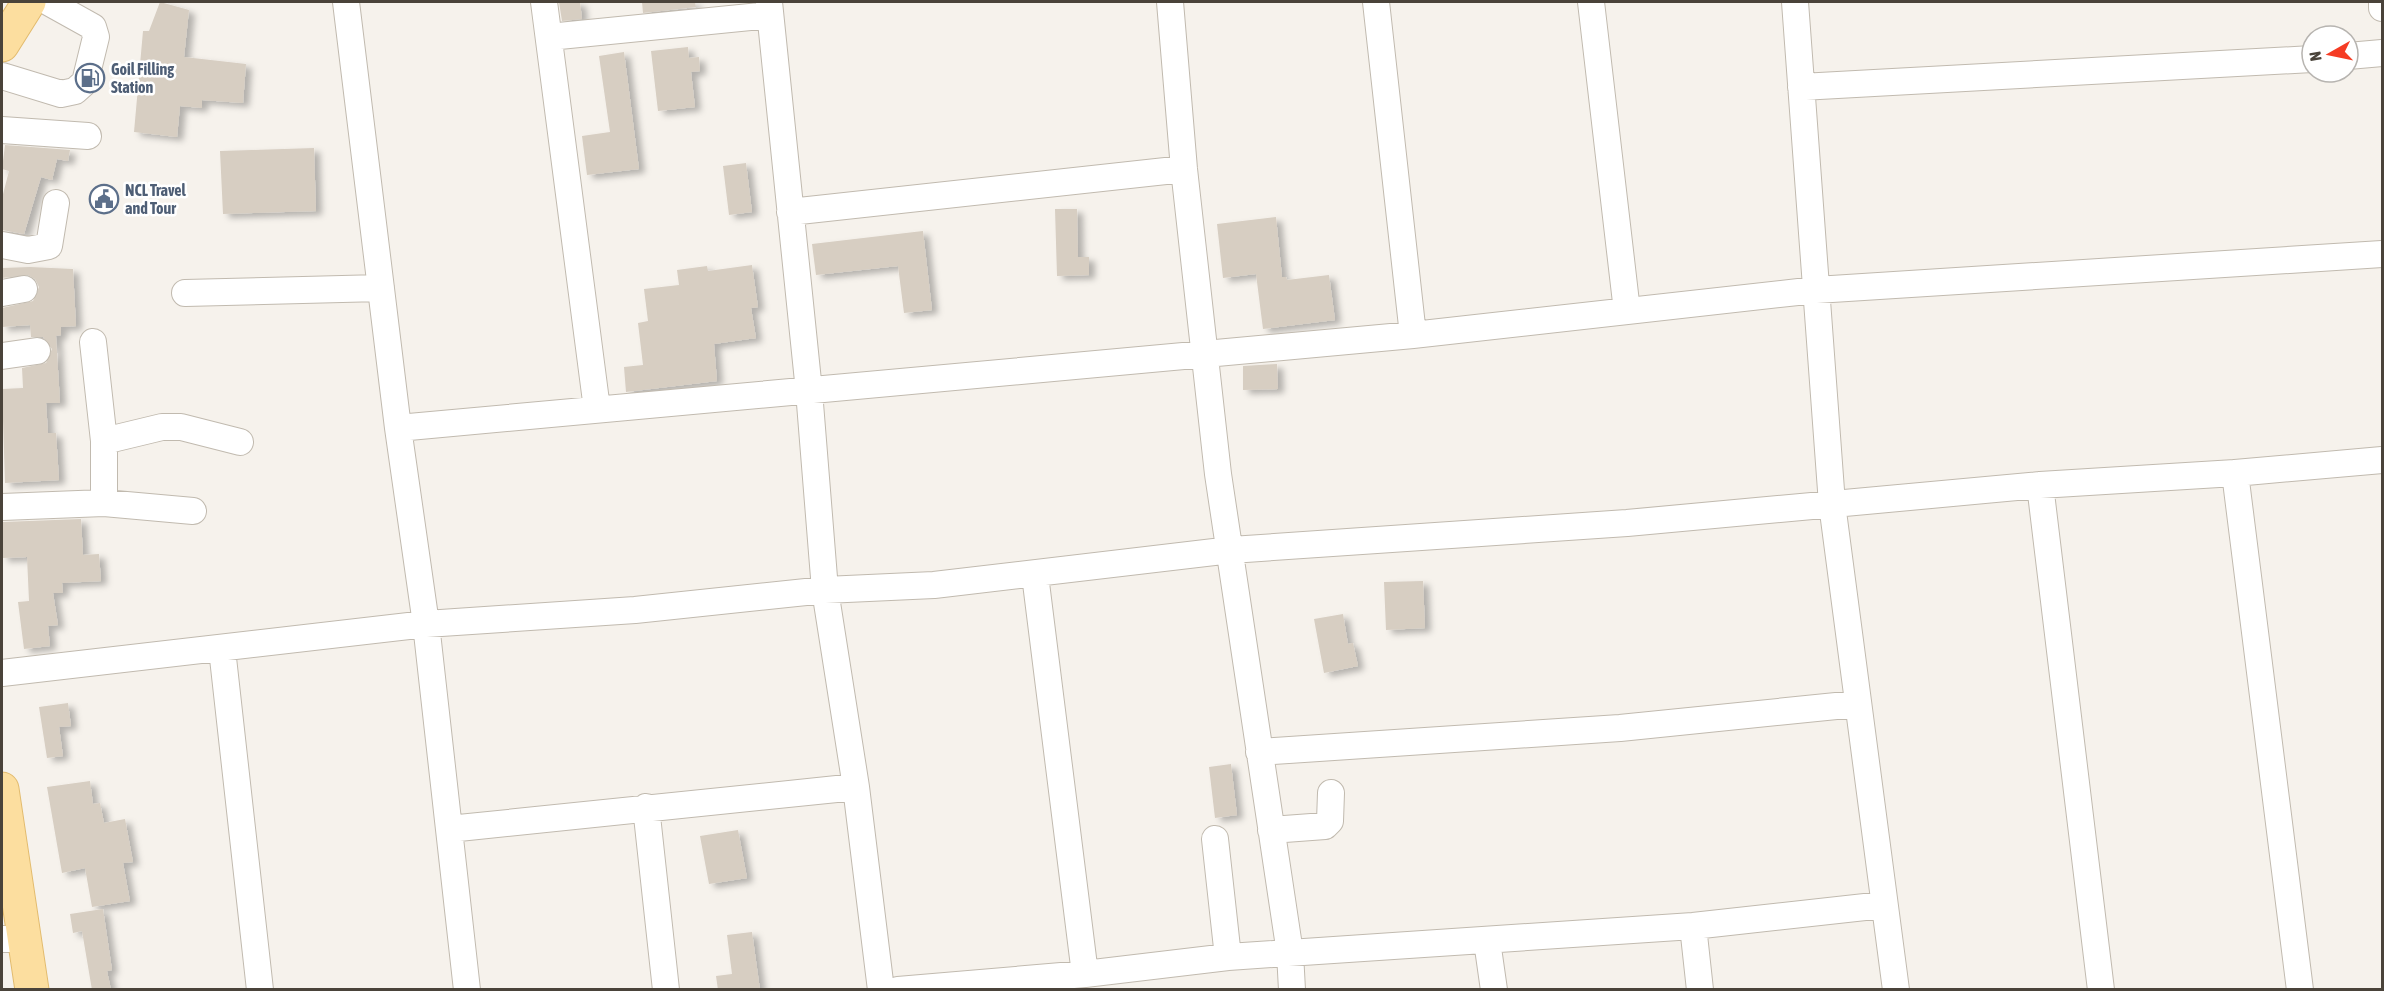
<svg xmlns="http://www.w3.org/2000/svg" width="2384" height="991" font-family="'Asap Condensed',sans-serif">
<defs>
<filter id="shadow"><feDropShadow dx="6" dy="4" stdDeviation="3" flood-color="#0004"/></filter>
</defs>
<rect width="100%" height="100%" fill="#f6f2ec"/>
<path fill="#d7cec2" filter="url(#shadow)" d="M 160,2 L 189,10 L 184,57 L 246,64 L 243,103 L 202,100 L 202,108 L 180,106 L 177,137 L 134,132 L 143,31 L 149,31 Z
M 559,2 L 580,2 L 582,19 L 562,21 Z
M 642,2 L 695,2 L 696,7 L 643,13 Z
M 688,47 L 689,58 L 699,57 L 700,71 L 691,72 L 695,107 L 658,111 L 651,51 Z
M 624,52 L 639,169 L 587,175 L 582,136 L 610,132 L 599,56 Z
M 5,145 L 70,150 L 68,161 L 57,159 L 52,180 L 41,177 L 24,234 L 2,230 L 2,198 L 9,171 L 2,169 Z
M 314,148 L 316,211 L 223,214 L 220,151 Z
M 746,163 L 752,212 L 729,215 L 723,166 Z
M 1055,209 L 1077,209 L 1078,257 L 1089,257 L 1089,275 L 1057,276 Z
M 1276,217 L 1282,277 L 1286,277 L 1287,280 L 1329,275 L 1335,320 L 1263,329 L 1256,274 L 1223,278 L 1217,224 Z
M 923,231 L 932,310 L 904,313 L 898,266 L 816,275 L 812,244 Z
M 752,265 L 758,307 L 751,308 L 756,338 L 714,344 L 717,381 L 626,392 L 624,367 L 643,365 L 638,323 L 648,321 L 644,289 L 679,285 L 677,270 L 707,266 L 708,271 Z
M 30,267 L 73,269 L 76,326 L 61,327 L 61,335 L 56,336 L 60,403 L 46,403 L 48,433 L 56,433 L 59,480 L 5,483 L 2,389 L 23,388 L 22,368 L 46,363 L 52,349 L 43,337 L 31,337 L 30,325 L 2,327 L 2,308 L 33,301 L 39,287 L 35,279 L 28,275 L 2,278 L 2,268 Z
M 1277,364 L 1278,389 L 1243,390 L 1243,366 Z
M 81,519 L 83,555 L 99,554 L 101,581 L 62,583 L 63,593 L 53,593 L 58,625 L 48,626 L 50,646 L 24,649 L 18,602 L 29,601 L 27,557 L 2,558 L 3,522 Z
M 1423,581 L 1425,628 L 1386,630 L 1384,582 Z
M 1343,614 L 1348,644 L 1353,643 L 1358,666 L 1324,673 L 1314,619 Z
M 68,703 L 71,726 L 59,727 L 63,756 L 47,758 L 39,707 Z
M 1231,764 L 1237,815 L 1215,818 L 1209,767 Z
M 90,781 L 93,804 L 100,803 L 104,823 L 125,819 L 133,862 L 123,863 L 130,901 L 92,907 L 85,868 L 62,873 L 47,787 Z
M 738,830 L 747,878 L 709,884 L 700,836 Z
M 103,909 L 112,970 L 107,971 L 111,990 L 92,990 L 82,931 L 73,933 L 70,914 Z
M 752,932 L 760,990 L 718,990 L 716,976 L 732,974 L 727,935 Z"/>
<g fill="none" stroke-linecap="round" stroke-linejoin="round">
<g stroke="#c1baaf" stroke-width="28">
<path id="minor" d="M 346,2 L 398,428 L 426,624 L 467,990
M 544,2 L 597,409
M 769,2 L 809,391 L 825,590 L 856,787 L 881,990
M 1170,2 L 1184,169 L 1218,474 L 1290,953 L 1292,990
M 1376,2 L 1413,335
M 1591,2 L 1627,311
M 1795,2 L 1832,504 L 1896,990
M 2382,2 L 2382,8
M 549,37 L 770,15
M 2348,56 L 2382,53
M 2,76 L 61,94 L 75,91 L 85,82 L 96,37 L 93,27 L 48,2
M 1801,87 L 2312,59
M 2,130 L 88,136
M 790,212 L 1184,169
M 2,245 L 28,250 L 49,246 L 56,203
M 2,293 L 24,289
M 185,293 L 381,288
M 2,356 L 37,351
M 398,428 L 1413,335 L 1816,290 L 2382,254
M 104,441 L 162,427 L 181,427 L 240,442
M 2235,473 L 2300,990
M 2040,485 L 2101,990
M 104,503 L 193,511
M 2,507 L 104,503 L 104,441 L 93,342
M 1035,575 L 1085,974
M 222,649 L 260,990
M 2,673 L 426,624 L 635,610 L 825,590 L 934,585 L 1231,550 L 1627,523 L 2040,485 L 2235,473 L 2382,460
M 1259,752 L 1620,728 L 1856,704
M 646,807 L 666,990
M 449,829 L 856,787
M 1271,830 L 1325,826 L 1330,821 L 1331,793
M 1215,839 L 1228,957
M 1693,926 L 1700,990
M 2,939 L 25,939
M 1487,941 L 1494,990
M 898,990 L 1085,974 L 1228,957 L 1693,926 L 1883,905"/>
</g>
<g stroke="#e2bb6e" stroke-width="35">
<path id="major" d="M 2,45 L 29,2
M 2,789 L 32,990"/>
</g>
<use href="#minor" stroke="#fff" stroke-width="26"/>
<use href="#major" stroke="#fcde9f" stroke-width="33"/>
</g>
<defs>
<g id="fuel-ring" transform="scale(1.5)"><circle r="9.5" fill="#fff" stroke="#5c6f8a" stroke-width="1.5"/><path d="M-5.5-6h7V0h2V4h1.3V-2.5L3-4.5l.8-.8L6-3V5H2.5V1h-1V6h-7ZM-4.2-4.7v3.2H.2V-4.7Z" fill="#5c6f8a"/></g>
<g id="civic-ring" transform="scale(1.5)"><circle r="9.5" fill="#fff" stroke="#5c6f8a" stroke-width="1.5"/><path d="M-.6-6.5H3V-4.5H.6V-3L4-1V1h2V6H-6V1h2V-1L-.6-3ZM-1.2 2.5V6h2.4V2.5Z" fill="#5c6f8a"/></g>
</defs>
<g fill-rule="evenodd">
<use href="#fuel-ring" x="90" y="78"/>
<use href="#civic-ring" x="104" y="199"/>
</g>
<g text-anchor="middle" stroke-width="5" stroke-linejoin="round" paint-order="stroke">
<g font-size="16" font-weight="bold" fill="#4e5e75" stroke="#fff" text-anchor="start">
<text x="111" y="75">Goil Filling<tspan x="111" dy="18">Station</tspan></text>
<text x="125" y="196">NCL Travel<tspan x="125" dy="18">and Tour</tspan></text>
</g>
</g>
<rect width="2384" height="991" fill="none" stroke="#4a433a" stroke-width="6"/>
<g transform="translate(2330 54) rotate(261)"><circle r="28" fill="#ffffff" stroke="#b7b4b0" stroke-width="1.5"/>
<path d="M0-4.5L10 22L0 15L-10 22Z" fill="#f53c24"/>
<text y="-9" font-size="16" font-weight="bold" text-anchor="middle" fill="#4a433a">N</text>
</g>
</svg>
